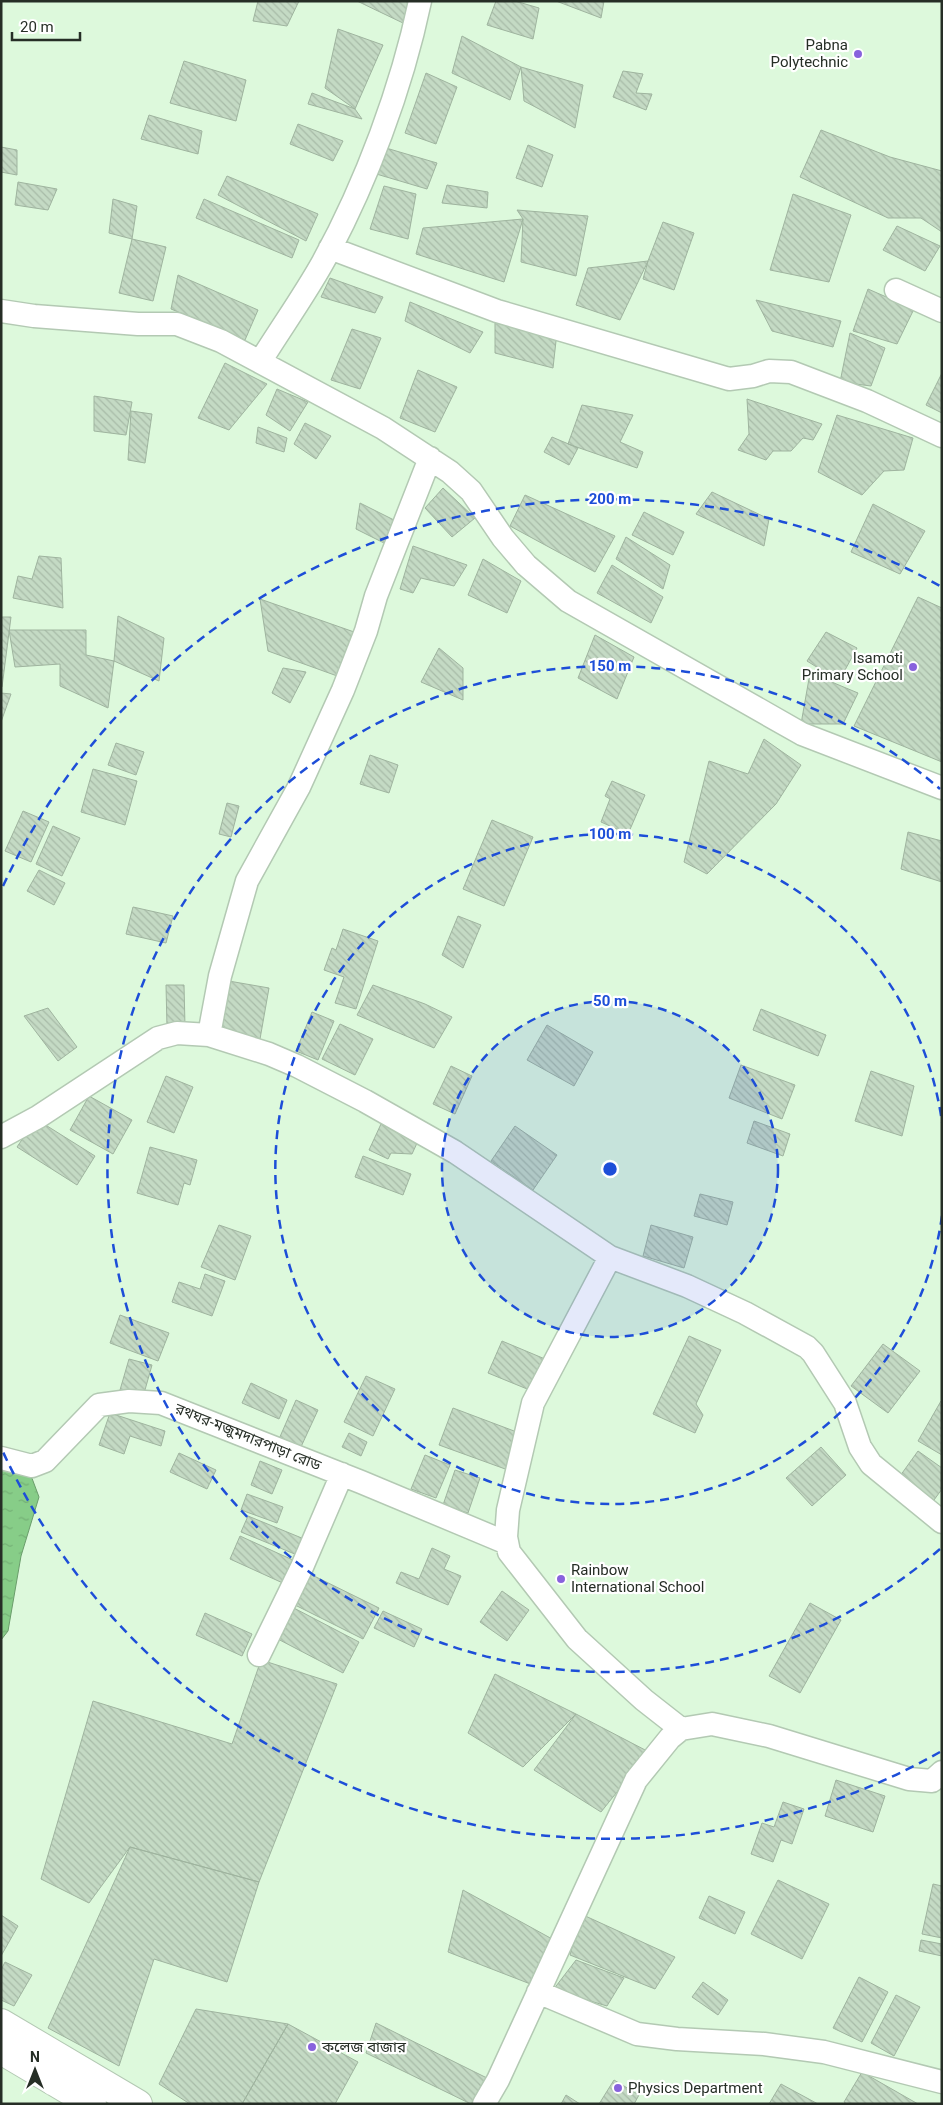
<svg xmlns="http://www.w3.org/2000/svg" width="943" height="2105" font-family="Roboto,'Noto Sans Bengali',sans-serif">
<defs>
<pattern id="water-ripples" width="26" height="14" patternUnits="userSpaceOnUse" patternTransform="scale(1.25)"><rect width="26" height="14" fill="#87cd88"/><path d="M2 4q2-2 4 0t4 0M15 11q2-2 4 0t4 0" fill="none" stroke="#74b075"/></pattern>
<pattern id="building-back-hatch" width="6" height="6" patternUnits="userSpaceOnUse" patternTransform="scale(1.25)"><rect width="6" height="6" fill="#c4dac4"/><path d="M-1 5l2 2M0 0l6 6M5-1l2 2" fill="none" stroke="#a8bba8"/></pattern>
</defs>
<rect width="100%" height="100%" fill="#f1fff1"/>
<path fill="#ddf9dc" d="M 1,1 L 942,1 L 942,2104 L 1,2104 Z"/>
<path fill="url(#water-ripples)" stroke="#6a9d6b" d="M 1,1470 L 30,1473 L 39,1497 L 21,1556 L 8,1631 L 1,1640 Z"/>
<path fill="url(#building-back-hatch)" stroke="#9fb49f" d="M 258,1 L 299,1 L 287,26 L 253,21 Z
M 357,1 L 408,1 L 411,3 L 403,23 Z
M 496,1 L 515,1 L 539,8 L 533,39 L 487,25 Z
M 556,1 L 604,1 L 601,18 Z
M 338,29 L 383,45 L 355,109 L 325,88 Z
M 462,36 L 521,67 L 510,100 L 452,73 Z
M 184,61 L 246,80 L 236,121 L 170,103 Z
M 521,67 L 583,85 L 575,128 L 524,101 Z
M 623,71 L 643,74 L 636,93 L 652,94 L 646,110 L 613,97 Z
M 426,73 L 457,87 L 436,144 L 405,133 Z
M 312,93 L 355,109 L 362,119 L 308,104 Z
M 149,115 L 202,131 L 198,154 L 141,139 Z
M 298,124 L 343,141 L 333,161 L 290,144 Z
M 821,130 L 890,157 L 942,171 L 942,232 L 921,218 L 888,218 L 800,177 Z
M 528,145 L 553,155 L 542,187 L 516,178 Z
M 1,147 L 17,150 L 17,175 L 1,172 Z
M 386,148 L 437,163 L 427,189 L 373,173 Z
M 227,176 L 318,214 L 306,241 L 218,195 Z
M 18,182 L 57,189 L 48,210 L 15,205 Z
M 447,185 L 488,192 L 487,208 L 442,203 Z
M 384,186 L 416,194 L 408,239 L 370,229 Z
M 793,194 L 851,215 L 829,282 L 770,270 Z
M 113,199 L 137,206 L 132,239 L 109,233 Z
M 204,199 L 299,240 L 292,258 L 196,218 Z
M 517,210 L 588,216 L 576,276 L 521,262 L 523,219 Z
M 523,219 L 504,282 L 416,254 L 423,228 Z
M 663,222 L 694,233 L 674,290 L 643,279 L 648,261 Z
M 897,226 L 940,246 L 925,271 L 883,250 Z
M 132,239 L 166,247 L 153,301 L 119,293 Z
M 648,261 L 620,320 L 576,305 L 588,268 Z
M 178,275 L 258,310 L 245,340 L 171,309 Z
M 330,278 L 383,297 L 375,313 L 321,297 Z
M 868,289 L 914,309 L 897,344 L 853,331 Z
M 756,300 L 841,321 L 833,347 L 772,331 Z
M 410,302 L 483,332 L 470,353 L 405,321 Z
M 495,322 L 557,332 L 553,368 L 495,353 Z
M 352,329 L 381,338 L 360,389 L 331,380 Z
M 850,333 L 885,348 L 871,386 L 840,382 Z
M 225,363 L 267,384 L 229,430 L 198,418 Z
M 418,370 L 457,387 L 435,432 L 400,418 Z
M 942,373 L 942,413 L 926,405 Z
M 277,389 L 308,402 L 290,431 L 266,415 Z
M 94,396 L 132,402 L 126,435 L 94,431 Z
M 747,399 L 822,424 L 813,440 L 803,438 L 791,451 L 773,451 L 766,460 L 738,450 L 749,434 Z
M 582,405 L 633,415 L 620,442 L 643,452 L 637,468 L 568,444 Z
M 131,411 L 152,414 L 145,463 L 128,460 Z
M 837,415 L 913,438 L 904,470 L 884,471 L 862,495 L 818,472 Z
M 305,423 L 331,436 L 316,459 L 294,444 Z
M 258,427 L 287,438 L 284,452 L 256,443 Z
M 552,437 L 578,448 L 569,465 L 544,452 Z
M 443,488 L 475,518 L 452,537 L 425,508 Z
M 712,492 L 769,519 L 764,546 L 696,514 Z
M 525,495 L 615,536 L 595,572 L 510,526 Z
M 360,503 L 396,521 L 386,544 L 356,529 Z
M 873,504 L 925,531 L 900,574 L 851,552 Z
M 644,512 L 684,532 L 673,555 L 632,535 Z
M 626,537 L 670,565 L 663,589 L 616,559 Z
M 413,546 L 467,565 L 454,586 L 421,578 L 413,593 L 400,589 Z
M 39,556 L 61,558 L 63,608 L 13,598 L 18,576 L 32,579 Z
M 483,559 L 521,581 L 507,613 L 468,595 Z
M 612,565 L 663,597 L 651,623 L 597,593 Z
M 918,597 L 942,608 L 942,762 L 854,726 Z
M 260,599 L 357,633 L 340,677 L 268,651 Z
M 118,616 L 164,638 L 159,681 L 114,661 Z
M 1,617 L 11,617 L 2,687 L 1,687 Z
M 9,630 L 86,630 L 86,655 L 114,661 L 108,708 L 60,686 L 60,664 L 15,667 Z
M 826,632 L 857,648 L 839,681 L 807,661 Z
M 595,635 L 634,657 L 617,699 L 578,678 Z
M 439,648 L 463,668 L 463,700 L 421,682 Z
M 283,668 L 306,672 L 290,703 L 272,693 Z
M 810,673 L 858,693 L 843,724 L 801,724 Z
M 1,693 L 11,694 L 1,722 Z
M 764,739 L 801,765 L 776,804 L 707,874 L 684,862 L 709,761 L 748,774 Z
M 116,743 L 144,752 L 136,775 L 108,765 Z
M 370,755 L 398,765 L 389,793 L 360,784 Z
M 93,769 L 137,781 L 125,825 L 81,812 Z
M 612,781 L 645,795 L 628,834 L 601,822 L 610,799 L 605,796 Z
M 227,803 L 239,806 L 231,837 L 219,834 Z
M 23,811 L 49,822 L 31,862 L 5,851 Z
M 492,820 L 533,837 L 504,906 L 463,889 Z
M 53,826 L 80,838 L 62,876 L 36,864 Z
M 908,832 L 942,841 L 942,882 L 901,869 Z
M 39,870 L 65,883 L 54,905 L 27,891 Z
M 133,907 L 173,916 L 166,943 L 126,934 Z
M 458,916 L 481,925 L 463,968 L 442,955 Z
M 343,929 L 378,941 L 356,1009 L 335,1003 L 344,977 L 324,970 L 332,948 L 336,950 Z
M 223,980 L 269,988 L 260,1039 L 214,1031 Z
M 166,985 L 184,985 L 185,1026 L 167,1027 Z
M 373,985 L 425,1004 L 452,1017 L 434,1048 L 357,1015 Z
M 48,1008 L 77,1047 L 58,1061 L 24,1016 Z
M 761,1009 L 826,1035 L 818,1056 L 753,1030 Z
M 312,1012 L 334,1021 L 318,1060 L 296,1051 Z
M 340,1024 L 373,1039 L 355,1075 L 322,1059 Z
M 547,1025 L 593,1052 L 574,1086 L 527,1060 Z
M 741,1065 L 795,1085 L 782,1119 L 729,1098 Z
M 451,1066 L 472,1076 L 455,1114 L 433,1104 Z
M 871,1071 L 914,1086 L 902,1136 L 855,1121 Z
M 166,1076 L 193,1087 L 174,1133 L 147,1122 Z
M 89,1096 L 132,1120 L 113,1154 L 70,1130 Z
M 36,1119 L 95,1156 L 77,1185 L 17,1147 Z
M 754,1121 L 790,1134 L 783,1156 L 747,1143 Z
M 381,1124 L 418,1141 L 412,1154 L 391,1153 L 388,1159 L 369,1150 Z
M 515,1126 L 557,1155 L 533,1190 L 491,1161 Z
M 150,1147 L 197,1160 L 190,1185 L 184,1183 L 178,1205 L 137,1193 Z
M 363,1156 L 411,1174 L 403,1195 L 355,1177 Z
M 700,1194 L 733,1202 L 727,1225 L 694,1216 Z
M 219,1225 L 251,1236 L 235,1280 L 201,1267 Z
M 651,1225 L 693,1237 L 684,1268 L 643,1256 Z
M 205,1274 L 225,1281 L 212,1316 L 172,1302 L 179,1282 L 200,1289 Z
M 120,1315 L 169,1333 L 158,1361 L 110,1343 Z
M 689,1336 L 721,1350 L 696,1404 L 703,1415 L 695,1433 L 653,1414 Z
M 502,1341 L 545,1359 L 532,1391 L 488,1373 Z
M 883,1344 L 920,1371 L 888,1413 L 851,1386 Z
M 129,1359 L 152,1365 L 143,1397 L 120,1390 Z
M 366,1376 L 395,1389 L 373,1436 L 344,1422 Z
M 251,1383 L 287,1400 L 279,1419 L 242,1403 Z
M 296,1400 L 318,1410 L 300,1449 L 279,1439 Z
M 941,1401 L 942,1401 L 942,1455 L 918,1441 Z
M 453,1408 L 522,1434 L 508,1470 L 439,1445 Z
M 110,1413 L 165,1431 L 161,1446 L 130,1436 L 124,1454 L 99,1445 Z
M 349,1433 L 367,1442 L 361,1456 L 342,1447 Z
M 821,1447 L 846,1475 L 812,1506 L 786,1478 Z
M 918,1451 L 942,1468 L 942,1489 L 934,1500 L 900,1476 Z
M 179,1453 L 216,1470 L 207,1489 L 170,1472 Z
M 425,1455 L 450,1465 L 436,1498 L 411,1489 Z
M 260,1461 L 282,1470 L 272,1494 L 251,1485 Z
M 455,1470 L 480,1478 L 468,1513 L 443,1505 Z
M 247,1494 L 283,1507 L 277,1523 L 241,1510 Z
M 248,1516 L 309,1541 L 302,1557 L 241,1532 Z
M 240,1536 L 295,1561 L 285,1584 L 230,1559 Z
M 432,1548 L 450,1556 L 444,1569 L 461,1576 L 448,1605 L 396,1583 L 401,1572 L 419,1579 Z
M 306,1572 L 379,1608 L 363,1639 L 291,1603 Z
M 502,1591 L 529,1610 L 507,1641 L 480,1622 Z
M 810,1603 L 841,1620 L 800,1693 L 769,1676 Z
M 290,1606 L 359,1642 L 343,1673 L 274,1637 Z
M 383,1611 L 422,1629 L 414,1647 L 374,1628 Z
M 205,1613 L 252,1634 L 242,1656 L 196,1635 Z
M 261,1660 L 337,1684 L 259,1882 L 130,1847 L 89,1903 L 41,1879 L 93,1701 L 232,1744 Z
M 495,1674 L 576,1714 L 523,1767 L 468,1733 Z
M 576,1714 L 649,1752 L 601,1812 L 534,1770 Z
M 836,1780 L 885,1796 L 873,1832 L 825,1816 Z
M 783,1802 L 804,1809 L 792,1844 L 781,1840 L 773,1862 L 751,1854 L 762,1823 L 774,1827 Z
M 130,1847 L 259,1882 L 227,1982 L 154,1959 L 119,2066 L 48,2028 Z
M 778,1880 L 829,1904 L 802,1959 L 751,1934 Z
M 933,1884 L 942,1886 L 942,1938 L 922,1934 Z
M 463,1890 L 554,1940 L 533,1985 L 448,1952 Z
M 709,1896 L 745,1912 L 735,1934 L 699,1918 Z
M 581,1914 L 675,1957 L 655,1989 L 570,1955 Z
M 1,1915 L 18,1926 L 1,1956 Z
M 921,1940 L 942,1944 L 942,1956 L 919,1951 Z
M 576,1960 L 624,1978 L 607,2006 L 553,1990 Z
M 5,1962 L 32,1975 L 14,2006 L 1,2000 L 1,1970 Z
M 859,1977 L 888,1992 L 862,2042 L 833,2028 Z
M 703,1982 L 728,2000 L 718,2015 L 692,1997 Z
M 896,1995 L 920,2007 L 894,2056 L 871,2043 Z
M 196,2009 L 288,2024 L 242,2104 L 190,2104 L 159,2084 Z
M 376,2023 L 491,2080 L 471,2104 L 366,2053 Z
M 288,2024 L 358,2062 L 335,2104 L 242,2104 Z
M 862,2072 L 918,2104 L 847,2104 L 844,2102 Z
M 614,2080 L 639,2095 L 634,2104 L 599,2104 Z
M 781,2084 L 818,2104 L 769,2104 Z
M 566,2095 L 580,2104 L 561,2104 Z"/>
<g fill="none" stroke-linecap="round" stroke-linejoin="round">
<g stroke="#b3c9b3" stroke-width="25">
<path id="minor" d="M 330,248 L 497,311 L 729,379 L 753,376 L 769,371 L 791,372 L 867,401 L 942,436
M 896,290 L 942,311
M 1,311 L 34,316 L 138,324 L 177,324 L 221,341 L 383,428 L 450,472 L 471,491 L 503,538 L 526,565 L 568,601 L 802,734 L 942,788
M 260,362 C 281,328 304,296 323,262 C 366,184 402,87 420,1
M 209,1035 L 220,976 L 247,881 L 299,787 L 343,690 L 366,631 L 376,596 L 430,458
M 1,1137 L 38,1117 L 158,1038 L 177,1033 L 209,1035 L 269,1054 L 297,1066 L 365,1101 L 455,1152 L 610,1257 L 687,1286 L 745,1313 L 807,1347 L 813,1353 L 845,1403 L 860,1447 L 871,1464 L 942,1522
M 610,1257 L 533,1403 L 508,1510 L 506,1537 L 509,1552 L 577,1639 L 644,1700 L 681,1729
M 1,1458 L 32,1466 L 45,1461 L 99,1405 L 129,1401 L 161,1403 L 361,1482 L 507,1543
M 259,1655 L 302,1567 L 342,1474
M 538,1992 L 637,2034 L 677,2039 L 764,2044 L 824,2052 L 942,2082
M 484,2104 L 498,2080 L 636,1780 L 670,1738 L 681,1729 L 712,1724 L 769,1736 L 909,1779 L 932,1781 L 942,1772"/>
</g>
<g stroke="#b3c9b3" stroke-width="30">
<path id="trunk" d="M 1,2023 L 138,2104
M 1,2050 L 92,2104"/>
</g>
<use href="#minor" stroke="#fff" stroke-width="22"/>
<use href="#trunk" stroke="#fff" stroke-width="28"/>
</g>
<circle cx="610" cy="1169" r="168" fill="#1d4ed8" fill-opacity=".12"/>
<g fill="none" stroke="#1d4ed8" stroke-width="2.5" stroke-dasharray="9 6">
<circle cx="610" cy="1169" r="168"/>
<path d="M942 1216A335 335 0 1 1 942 1122"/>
<path d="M940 1549A503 503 0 1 1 940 789"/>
<path d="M940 1752A670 670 0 0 1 3 1452M3 886A670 670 0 0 1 940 586"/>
</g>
<g fill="#8862dd" stroke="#fff" stroke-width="2">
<circle cx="858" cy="54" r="5"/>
<circle cx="913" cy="667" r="5"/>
<circle cx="561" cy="1579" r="5"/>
<circle cx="312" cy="2047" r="5"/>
<circle cx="618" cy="2088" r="5"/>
</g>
<g text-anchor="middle" stroke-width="4.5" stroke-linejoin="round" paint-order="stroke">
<g font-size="15" fill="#262e26" stroke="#fff" text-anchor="start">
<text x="848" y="50" text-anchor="end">Pabna<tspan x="848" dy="17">Polytechnic</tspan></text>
<text x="903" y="663" text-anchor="end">Isamoti<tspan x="903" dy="17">Primary School</tspan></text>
<text x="571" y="1575">Rainbow<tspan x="571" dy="17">International School</tspan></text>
<text x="322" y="2052">কলেজ বাজার</text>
<text x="628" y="2093">Physics Department</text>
</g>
<g font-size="15" fill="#262e26" stroke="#fff">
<text transform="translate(248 1437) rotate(22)" y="5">রথঘর-মজুমদারপাড়া রোড</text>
</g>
</g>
<circle cx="610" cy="1169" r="8" fill="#1d4ed8" stroke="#fff" stroke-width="2.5"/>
<g font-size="15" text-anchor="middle" font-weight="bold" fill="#1d4ed8" stroke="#fff" stroke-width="4.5" stroke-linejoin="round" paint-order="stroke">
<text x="610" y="504">200 m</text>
<text x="610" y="671">150 m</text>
<text x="610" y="839">100 m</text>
<text x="610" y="1006">50 m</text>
</g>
<rect width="943" height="2105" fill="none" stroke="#262e26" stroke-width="5"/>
<g transform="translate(35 2070)" stroke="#ffffff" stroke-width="4" paint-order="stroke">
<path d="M0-4L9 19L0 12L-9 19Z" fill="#262e26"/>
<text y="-8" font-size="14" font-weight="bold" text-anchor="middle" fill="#262e26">N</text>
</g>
<path d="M12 32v8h68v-8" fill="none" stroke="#262e26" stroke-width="2.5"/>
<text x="20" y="32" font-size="15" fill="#262e26" stroke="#ffffff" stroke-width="4" paint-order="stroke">20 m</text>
</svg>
